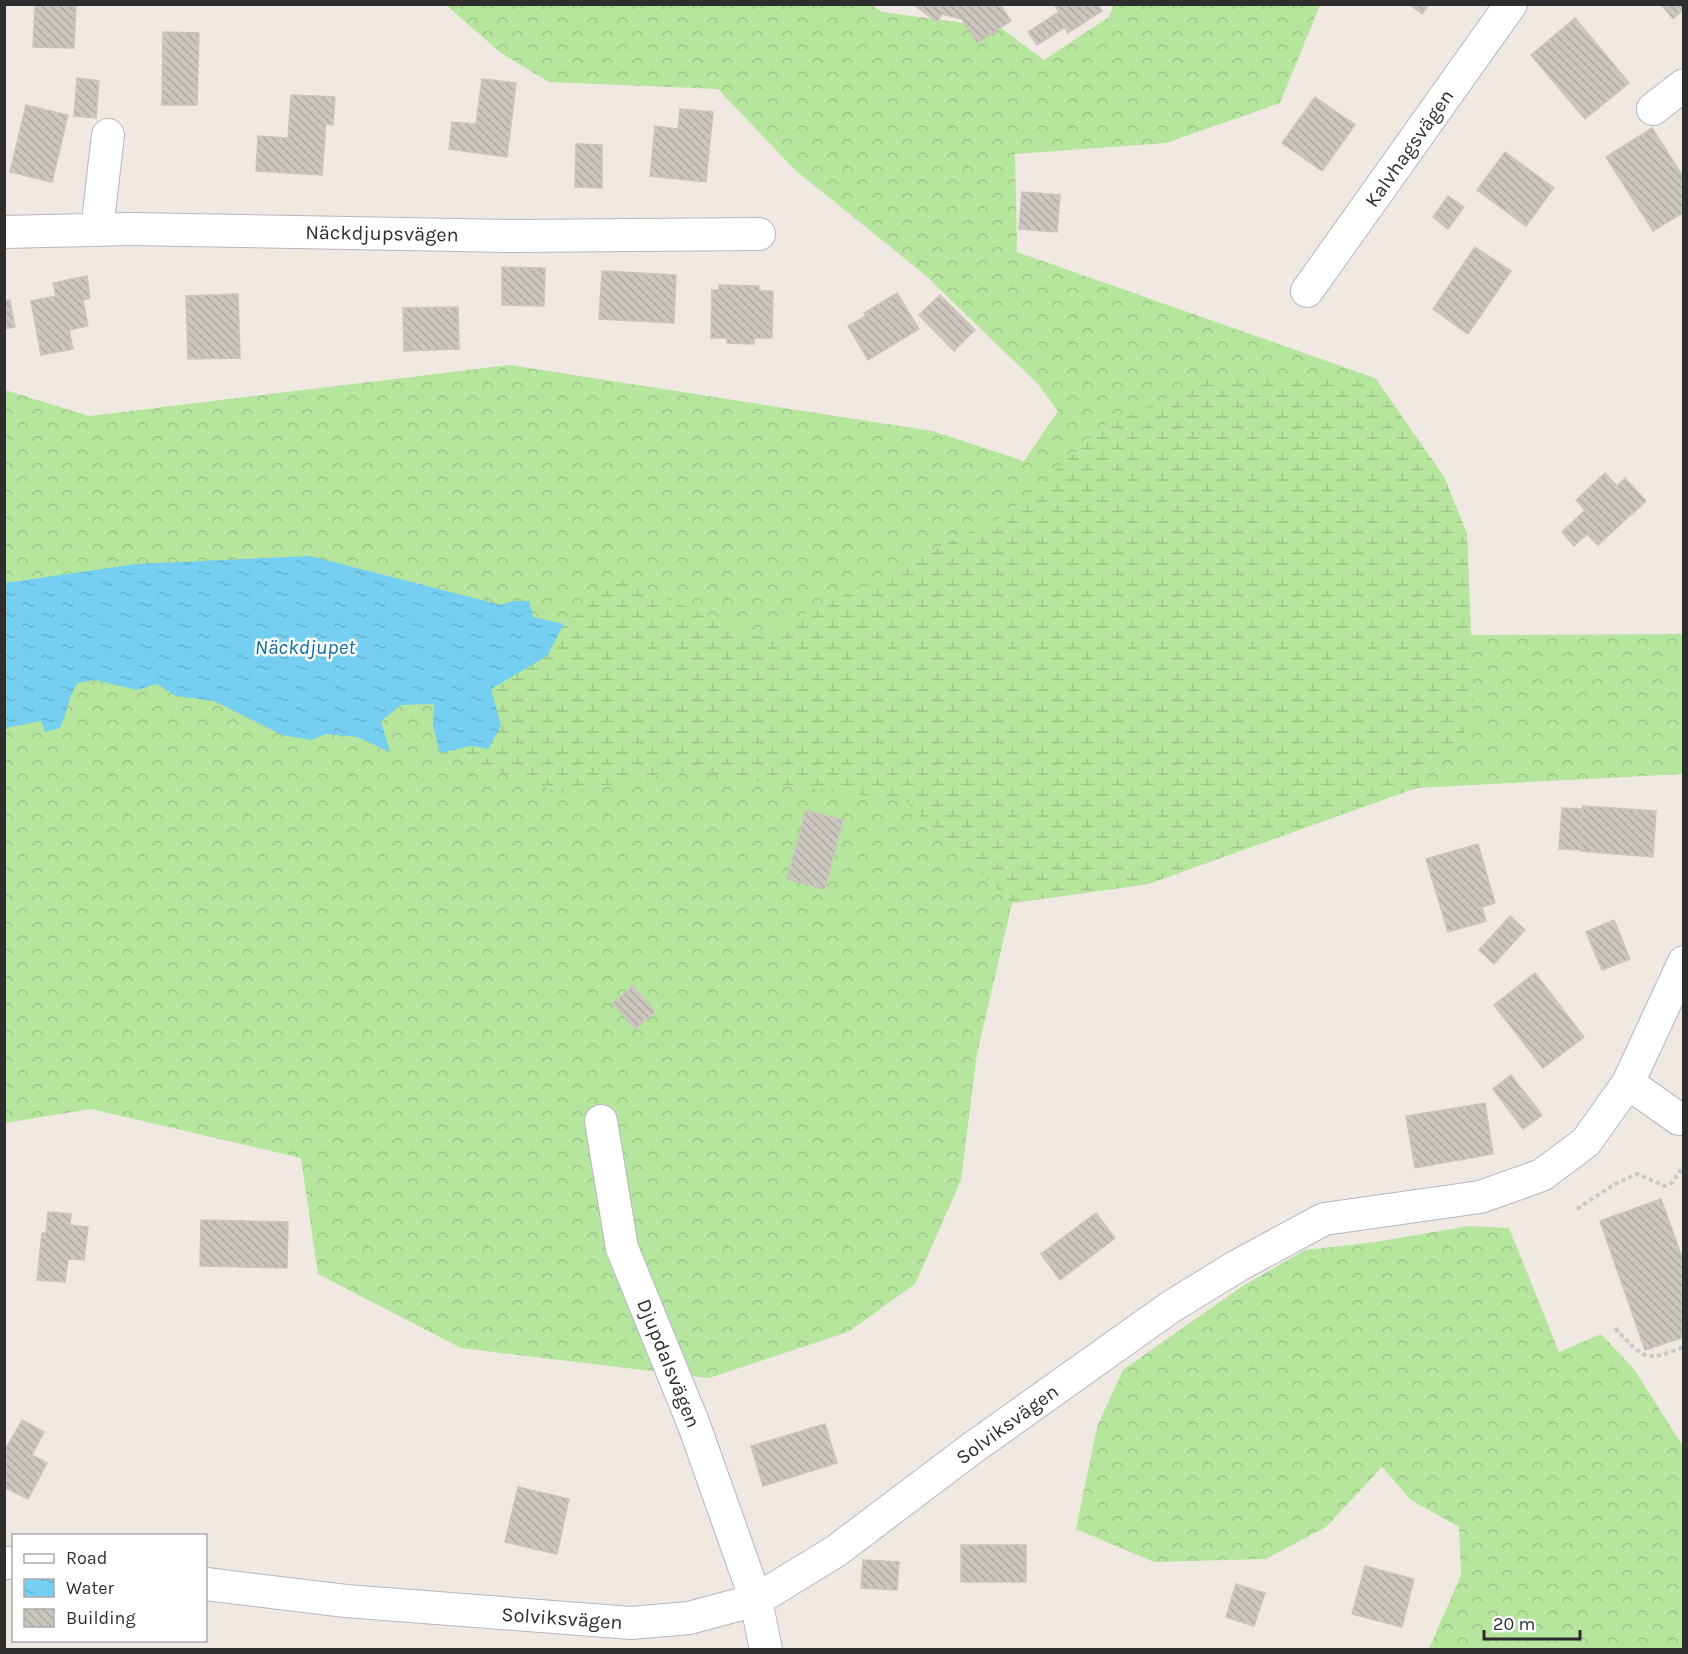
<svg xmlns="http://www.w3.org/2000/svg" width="1688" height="1654" font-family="Karla,sans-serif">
<defs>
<pattern id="forest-crowns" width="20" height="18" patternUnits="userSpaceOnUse" patternTransform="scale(1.5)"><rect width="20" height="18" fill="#b6e59e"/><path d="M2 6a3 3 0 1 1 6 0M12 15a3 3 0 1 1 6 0" fill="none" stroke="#9dc588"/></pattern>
<pattern id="wetland-marsh" width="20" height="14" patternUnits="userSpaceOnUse" patternTransform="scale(1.5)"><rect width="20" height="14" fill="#b6e59e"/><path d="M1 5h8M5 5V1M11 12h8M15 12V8" fill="none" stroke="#9dc588"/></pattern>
<pattern id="water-ripples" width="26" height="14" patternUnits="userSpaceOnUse" patternTransform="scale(1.5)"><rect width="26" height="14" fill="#75cff0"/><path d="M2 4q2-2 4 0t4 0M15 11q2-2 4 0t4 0" fill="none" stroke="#66b2ce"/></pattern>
<pattern id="building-back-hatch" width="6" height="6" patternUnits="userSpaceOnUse" patternTransform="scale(1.5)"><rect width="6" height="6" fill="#cbc7bf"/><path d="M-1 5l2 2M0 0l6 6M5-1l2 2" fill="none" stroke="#afaba4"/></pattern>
</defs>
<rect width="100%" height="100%" fill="#efe9e1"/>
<path fill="url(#forest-crowns)" d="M 446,5 L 871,5 L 882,12 L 1001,28 L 1044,60 L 1109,17 L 1114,5 L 1320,5 L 1280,103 L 1166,143 L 1015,154 L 1017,252 L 1375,378 L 1444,477 L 1467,534 L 1471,635 L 1683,634 L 1683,774 L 1416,788 L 1148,884 L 1012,903 L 977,1054 L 961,1180 L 915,1284 L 848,1332 L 709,1378 L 461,1348 L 318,1274 L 301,1158 L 91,1109 L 5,1123 L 5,390 L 89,416 L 510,365 L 932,431 L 1024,461 L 1058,411 L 1037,383 L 924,274 L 795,170 L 718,89 L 549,82 L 501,53 Z
M 1469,1226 L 1509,1228 L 1559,1352 L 1601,1334 L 1633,1368 L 1683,1446 L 1683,1649 L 1429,1649 L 1461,1575 L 1459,1527 L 1411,1500 L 1382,1467 L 1326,1527 L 1266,1559 L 1154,1562 L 1076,1529 L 1097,1427 L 1123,1370 L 1241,1287 L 1305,1250 L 1375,1242 Z"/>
<path fill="url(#wetland-marsh)" d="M 1214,377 L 1375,378 L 1444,477 L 1467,534 L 1474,720 L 1416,788 L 1148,884 L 1012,903 L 905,801 L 681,771 L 564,794 L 440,753 L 472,746 L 501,726 L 491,689 L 546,656 L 564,624 L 620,579 L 760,637 L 1008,513 L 1103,427 Z"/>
<path fill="url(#water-ripples)" d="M 310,556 L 501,605 L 513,601 L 529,601 L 533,617 L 564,624 L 547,656 L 491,689 L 501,726 L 488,749 L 472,746 L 440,753 L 433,726 L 434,704 L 401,705 L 381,721 L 390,752 L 357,737 L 326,734 L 311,740 L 282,735 L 214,701 L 176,696 L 157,684 L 137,690 L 95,680 L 78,683 C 67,698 68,712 60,728 L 45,732 L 41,721 L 5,728 L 5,583 L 136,564 Z"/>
<path fill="url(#building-back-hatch)" stroke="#cbc5ba" stroke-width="1.5" d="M 35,4 L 76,4 L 74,48 L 33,47 Z
M 913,4 L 1000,4 L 1011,21 L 977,43 L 962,19 L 942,14 L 937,22 Z
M 1054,4 L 1098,4 L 1102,11 L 1068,33 L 1065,27 L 1037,45 L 1028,32 L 1059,12 Z
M 1409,4 L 1429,4 L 1422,14 Z
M 1661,4 L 1684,4 L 1684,9 L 1673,19 Z
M 1575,18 L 1629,83 L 1585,119 L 1531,55 Z
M 163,32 L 199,33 L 197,105 L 162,105 Z
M 77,78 L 99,81 L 96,118 L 74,116 Z
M 482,79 L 516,83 L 507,157 L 449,149 L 452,122 L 476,124 Z
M 291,95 L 335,97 L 333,125 L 326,124 L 322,175 L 256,171 L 258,136 L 288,138 Z
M 1315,97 L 1355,125 L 1322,171 L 1282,143 Z
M 26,105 L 68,115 L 52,182 L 10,172 Z
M 680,109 L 713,112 L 706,182 L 650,176 L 655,126 L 678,129 Z
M 1652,128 L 1684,178 L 1684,212 L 1653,231 L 1606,157 Z
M 576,144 L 602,145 L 602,188 L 575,187 Z
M 1505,152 L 1554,188 L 1526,226 L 1477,190 Z
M 1022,192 L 1060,195 L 1057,232 L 1019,229 Z
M 1448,196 L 1464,207 L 1448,229 L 1433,217 Z
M 1475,247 L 1511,271 L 1468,334 L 1433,309 Z
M 502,267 L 545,268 L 544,306 L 502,305 Z
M 602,271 L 676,275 L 674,323 L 599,319 Z
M 87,276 L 90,298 L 83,300 L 88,326 L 69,330 L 73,349 L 41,355 L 31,301 L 56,296 L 53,283 Z
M 719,285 L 759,286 L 759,291 L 773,291 L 772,338 L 754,338 L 754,344 L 727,343 L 727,338 L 711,338 L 712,290 L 719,290 Z
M 897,293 L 919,329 L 868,360 L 848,326 L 866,316 L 864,313 Z
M 238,294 L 240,358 L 188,359 L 186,296 Z
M 940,295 L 975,330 L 954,351 L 919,315 Z
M 10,300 L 15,327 L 4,329 L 4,301 Z
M 458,307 L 459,349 L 404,351 L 403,308 Z
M 1605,473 L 1617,486 L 1625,478 L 1646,501 L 1598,545 L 1587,534 L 1574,546 L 1562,532 L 1585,510 L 1576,500 Z
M 1583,806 L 1656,811 L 1653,857 L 1580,851 Z
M 1562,808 L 1582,809 L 1580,850 L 1559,849 Z
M 806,810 L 843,820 L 825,889 L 787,879 Z
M 1478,844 L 1495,903 L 1482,907 L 1486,921 L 1448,932 L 1426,859 Z
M 1510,916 L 1525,930 L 1494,964 L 1479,950 Z
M 1614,920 L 1630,959 L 1602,970 L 1586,932 Z
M 1535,973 L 1584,1037 L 1543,1068 L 1494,1005 Z
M 633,986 L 655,1012 L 635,1029 L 613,1003 Z
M 1511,1075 L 1542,1115 L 1523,1129 L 1493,1089 Z
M 1485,1103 L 1493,1154 L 1415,1168 L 1406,1116 Z
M 1661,1199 L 1684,1263 L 1684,1337 L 1645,1350 L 1600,1221 Z
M 48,1212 L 71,1214 L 70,1225 L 88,1227 L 84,1260 L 68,1259 L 65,1282 L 37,1280 L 42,1233 L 46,1233 Z
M 1096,1213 L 1115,1238 L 1060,1280 L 1041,1254 Z
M 201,1220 L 288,1222 L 287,1268 L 200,1266 Z
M 22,1420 L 44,1432 L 32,1455 L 47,1463 L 28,1499 L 4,1487 L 4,1452 Z
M 825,1424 L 837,1463 L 763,1486 L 751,1446 Z
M 518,1487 L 569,1499 L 557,1554 L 505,1542 Z
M 961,1545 L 1026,1545 L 1026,1582 L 961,1582 Z
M 863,1560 L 899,1562 L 897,1590 L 861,1588 Z
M 1365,1566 L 1414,1579 L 1402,1627 L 1352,1614 Z
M 1236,1584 L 1265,1593 L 1254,1626 L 1226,1617 Z"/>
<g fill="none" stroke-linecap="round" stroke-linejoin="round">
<g stroke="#b4b7c1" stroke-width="34">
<path id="minor" d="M 1653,109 L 1684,85
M 97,230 L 108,135
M 4,232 L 131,229 L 514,236 L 759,234
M 1307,291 L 1511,4
M 1628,1083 L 1679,1119
M 601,1121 L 622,1248 L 694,1425 L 756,1600 L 766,1650
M 4,1563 L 14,1563
M 206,1584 L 346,1601 L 631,1623 L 689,1618 L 756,1600 L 836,1551 L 971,1449 L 1172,1306 L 1239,1265 L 1324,1219 L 1480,1197 L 1542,1175 L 1586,1142 L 1628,1083 L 1684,962"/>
</g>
<path stroke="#c9c9c9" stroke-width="4" stroke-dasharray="4.5 3" stroke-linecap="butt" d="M 1577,1209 L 1613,1185 L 1637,1174 L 1665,1186 L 1672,1183 L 1684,1165
M 1615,1328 C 1644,1358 1643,1363 1684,1347"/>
<use href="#minor" stroke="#fff" stroke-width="32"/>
</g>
<g text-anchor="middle" stroke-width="5" stroke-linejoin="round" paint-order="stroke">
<g font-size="20" fill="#2e2e2e" stroke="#fff">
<text transform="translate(1409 148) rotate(-55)" y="7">Kalvhagsvägen</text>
<text transform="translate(382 233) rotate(1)" y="7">Näckdjupsvägen</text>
<text transform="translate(669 1363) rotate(68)" y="7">Djupdalsvägen</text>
<text transform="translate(1007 1424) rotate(-36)" y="7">Solviksvägen</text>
<text transform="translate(562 1618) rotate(4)" y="7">Solviksvägen</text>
</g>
<g font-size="21" font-style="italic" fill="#0d6fa3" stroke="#fff">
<text x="305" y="654">Näckdjupet</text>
</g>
</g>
<rect width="1688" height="1654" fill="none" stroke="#2e2e2e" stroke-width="12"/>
<rect x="12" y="1534" width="195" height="108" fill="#ffffff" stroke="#ababab" stroke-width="1.5"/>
<rect x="24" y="1554" width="30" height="9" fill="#ffffff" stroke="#ababab" stroke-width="1.5"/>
<text x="66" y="1564" font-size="18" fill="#2e2e2e">Road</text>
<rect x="24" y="1579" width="30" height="18" fill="url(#water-ripples)" stroke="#ababab" stroke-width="1.5"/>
<text x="66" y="1594" font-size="18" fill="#2e2e2e">Water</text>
<rect x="24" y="1609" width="30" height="18" fill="url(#building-back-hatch)" stroke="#ababab" stroke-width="1.5"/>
<text x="66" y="1624" font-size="18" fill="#2e2e2e">Building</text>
<path d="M1484 1630v9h96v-9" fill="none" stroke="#2e2e2e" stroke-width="3"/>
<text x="1493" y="1630" font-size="18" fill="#2e2e2e" stroke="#ffffff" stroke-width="4.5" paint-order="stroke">20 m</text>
</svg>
